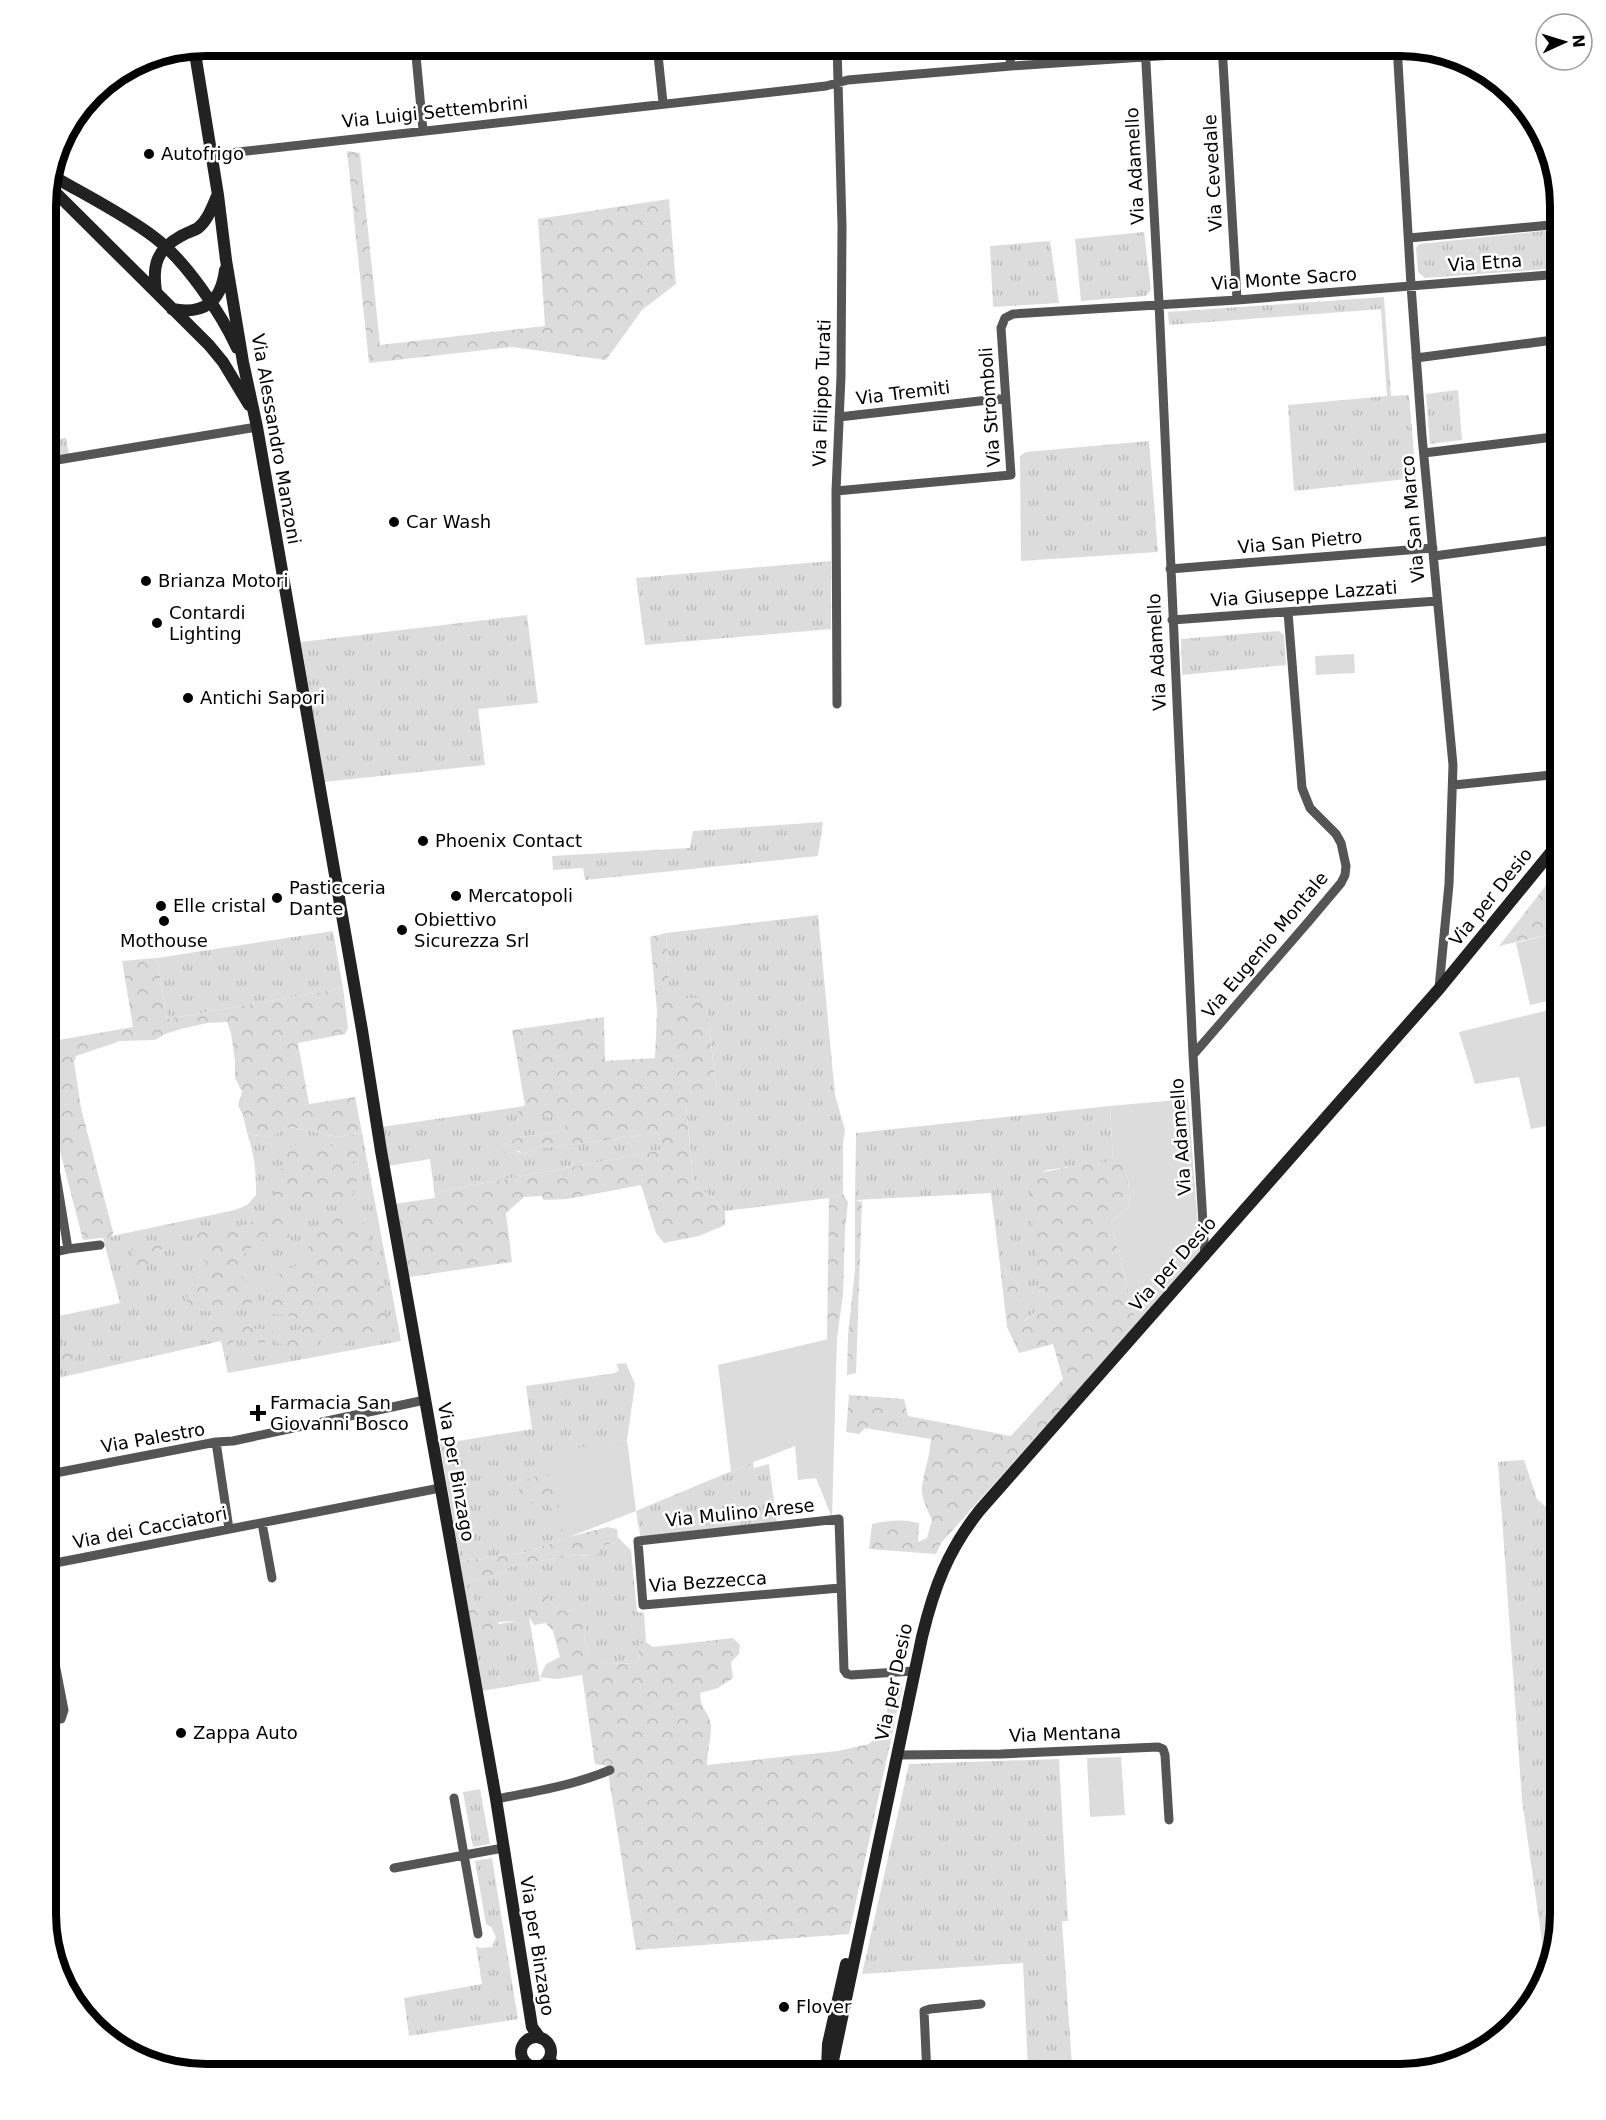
<svg xmlns="http://www.w3.org/2000/svg" width="1606" height="2120" font-family="'DejaVu Sans',sans-serif">
<defs>
<pattern id="grass-tufts" width="24" height="20" patternUnits="userSpaceOnUse" patternTransform="scale(1.5)"><rect width="24" height="20" fill="#dcdcdc"/><path d="M3 7l-1-3M5 7V3M7 7l1-3M15 17l-1-3M17 17v-4M19 17l1-3" fill="none" stroke="#bbb"/></pattern>
<pattern id="forest-crowns" width="20" height="18" patternUnits="userSpaceOnUse" patternTransform="scale(1.5)"><rect width="20" height="18" fill="#dcdcdc"/><path d="M2 6a3 3 0 1 1 6 0M12 15a3 3 0 1 1 6 0" fill="none" stroke="#bbb"/></pattern>
</defs>
<rect width="100%" height="100%" fill="#fff"/>
<path fill="url(#grass-tufts)" d="M 1561,229 L 1561,268 L 1425,278 L 1418,272 L 1416,248 L 1419,244 Z
M 1144,232 L 1151,290 L 1146,296 L 1081,301 L 1075,239 Z
M 1050,241 L 1059,303 L 993,307 L 990,246 Z
M 1384,297 L 1391,396 L 1409,395 L 1416,478 L 1294,491 L 1288,405 L 1387,396 L 1381,309 L 1169,325 L 1168,312 Z
M 1458,390 L 1462,440 L 1430,444 L 1426,394 Z
M 45,401 L 54,439 L 66,438 L 69,454 L 45,456 Z
M 1149,441 L 1158,552 L 1021,561 L 1020,456 L 1026,452 Z
M 831,561 L 831,629 L 645,645 L 636,578 Z
M 527,615 L 538,703 L 478,709 L 485,765 L 324,782 L 301,642 Z
M 1279,631 L 1284,635 L 1286,665 L 1182,675 L 1181,639 Z
M 823,822 L 818,856 L 585,880 L 583,868 L 553,870 L 552,856 L 690,848 L 693,831 Z
M 818,915 L 835,1095 L 845,1130 L 843,1143 L 843,1194 L 829,1198 L 725,1211 L 711,1196 L 694,1186 L 686,1106 L 716,1088 L 707,1008 L 696,998 L 670,1000 L 666,933 Z
M 333,931 L 343,988 L 167,1019 L 157,958 Z
M 525,1106 L 559,1117 L 567,1127 L 554,1133 L 519,1137 L 502,1146 L 524,1154 L 537,1149 L 658,1133 L 662,1150 L 442,1191 L 435,1198 L 430,1159 L 388,1166 L 381,1127 Z
M 1110,1106 L 1113,1161 L 1047,1170 L 1038,1174 L 1040,1308 L 1024,1321 L 1017,1283 L 1000,1265 L 991,1193 L 855,1200 L 856,1133 Z
M 290,1127 L 338,1137 L 362,1133 L 401,1341 L 228,1373 L 221,1341 L 45,1381 L 45,1319 L 120,1303 L 103,1238 L 235,1210 L 247,1205 L 256,1195 C 256,1172 255,1156 247,1133 L 267,1138 Z
M 626,1363 L 635,1384 L 627,1440 L 551,1453 L 564,1539 L 526,1552 L 460,1561 L 440,1444 L 532,1429 L 526,1386 L 615,1373 L 619,1370 L 616,1364 Z
M 1524,1460 L 1537,1499 L 1547,1508 L 1561,1504 L 1561,1915 L 1546,1969 L 1522,1800 L 1498,1462 Z
M 753,1462 L 754,1468 L 769,1464 L 777,1524 L 641,1540 L 636,1511 Z
M 618,1538 L 631,1550 L 637,1612 L 644,1613 L 646,1642 L 639,1645 L 639,1654 L 636,1664 L 609,1663 L 592,1659 L 584,1641 L 586,1626 L 575,1611 L 557,1610 L 546,1595 L 529,1617 L 540,1681 L 482,1691 L 472,1629 L 516,1621 L 499,1622 L 490,1617 L 479,1617 L 471,1595 L 470,1582 L 499,1574 L 511,1566 L 576,1555 L 592,1556 L 598,1546 L 615,1543 Z
M 1059,1759 L 1068,1921 L 1062,1921 L 1072,2066 L 1028,2069 L 1023,1963 L 862,1974 L 909,1764 Z
M 480,1789 L 490,1844 L 473,1847 L 463,1792 Z
M 492,1858 L 518,2019 L 409,2036 L 404,1998 L 482,1984 L 476,1946 L 480,1948 L 492,1947 L 496,1937 L 491,1927 L 486,1924 L 475,1861 Z"/>
<path fill="url(#forest-crowns)" d="M 347,151 L 360,153 L 380,345 L 545,326 L 538,219 L 669,199 L 676,284 L 642,310 L 606,360 L 513,347 L 369,363 Z
M 1561,866 L 1561,932 L 1499,946 Z
M 666,933 L 670,999 L 697,998 L 707,1008 L 716,1088 L 686,1107 L 694,1186 L 711,1196 L 725,1211 L 725,1225 L 699,1236 L 664,1243 L 656,1233 L 641,1185 L 568,1199 L 543,1200 L 542,1196 L 524,1197 L 506,1213 L 512,1262 L 409,1277 L 394,1204 L 435,1198 L 442,1191 L 662,1150 L 658,1133 L 538,1149 L 523,1154 L 519,1151 L 505,1153 L 502,1146 L 519,1137 L 554,1133 L 566,1127 L 559,1117 L 522,1117 L 517,1113 L 525,1105 L 512,1030 L 604,1017 L 605,1061 L 655,1058 L 657,1011 L 650,937 Z
M 157,958 L 167,1019 L 343,988 L 348,1028 L 345,1034 L 298,1043 L 309,1104 L 355,1097 L 362,1133 L 338,1137 L 290,1127 L 267,1138 L 247,1133 L 243,1115 L 238,1105 L 242,1092 L 235,1078 L 235,1061 L 231,1033 L 227,1022 L 207,1023 L 181,1029 L 165,1034 L 155,1040 L 120,1041 L 76,1056 L 74,1062 L 81,1108 L 113,1232 L 112,1237 L 83,1240 L 53,1124 L 45,1125 L 45,1002 L 53,1041 L 133,1027 L 122,961 Z
M 311,1143 L 331,1146 L 352,1145 L 360,1158 L 353,1162 L 357,1179 L 353,1195 L 334,1205 L 315,1203 L 301,1199 L 293,1202 L 283,1203 L 275,1196 L 276,1180 L 283,1166 L 281,1153 L 294,1145 Z
M 1120,1160 L 1128,1178 L 1130,1206 L 1111,1222 L 1137,1324 L 941,1543 L 936,1554 L 869,1549 L 872,1524 C 889,1520 902,1519 919,1523 L 918,1542 L 927,1538 L 932,1520 C 928,1511 921,1498 922,1487 C 924,1471 930,1456 931,1439 L 865,1428 L 859,1434 L 846,1432 L 849,1395 L 904,1399 L 908,1416 L 1011,1436 L 1063,1379 L 1053,1344 L 1019,1353 L 1007,1327 L 1000,1265 L 1017,1283 L 1025,1321 L 1040,1307 L 1039,1275 L 1030,1197 L 1038,1173 L 1086,1164 Z
M 843,1194 L 848,1202 L 845,1229 L 843,1295 L 837,1337 L 827,1340 L 829,1198 Z
M 855,1200 L 862,1202 L 856,1373 L 847,1375 L 848,1336 L 855,1269 Z
M 274,1210 C 283,1218 292,1226 289,1239 L 280,1245 L 263,1240 L 252,1247 L 238,1260 C 241,1274 244,1283 256,1291 L 257,1301 C 234,1308 207,1320 187,1302 L 188,1287 L 193,1276 L 207,1263 C 197,1254 193,1248 194,1234 L 201,1228 C 215,1226 231,1229 244,1225 C 256,1222 262,1214 274,1210 Z
M 349,1217 L 367,1225 L 370,1232 L 368,1242 L 380,1264 L 383,1276 L 385,1314 L 393,1322 L 394,1331 L 386,1340 L 352,1340 L 342,1346 L 330,1346 L 323,1337 L 319,1347 C 303,1355 292,1350 277,1343 L 277,1337 L 307,1326 L 306,1323 C 296,1314 281,1317 269,1312 L 270,1299 L 267,1291 L 270,1282 L 277,1275 L 304,1262 L 304,1254 L 328,1218 Z
M 152,1240 L 158,1242 L 162,1248 L 160,1252 L 154,1253 L 150,1256 L 153,1258 L 151,1264 C 142,1270 134,1271 124,1270 L 122,1263 L 134,1256 L 131,1251 L 133,1246 Z
M 234,1318 L 256,1329 L 272,1329 L 274,1337 C 260,1346 251,1346 236,1337 L 236,1340 L 227,1345 L 225,1336 L 222,1335 L 203,1342 L 191,1336 C 198,1323 220,1320 234,1318 Z
M 45,1337 L 56,1344 L 52,1352 L 56,1354 L 68,1349 L 74,1352 L 76,1358 L 74,1365 L 66,1368 L 58,1366 L 45,1375 Z
M 553,1470 L 565,1538 L 607,1527 L 617,1529 L 618,1538 L 615,1543 L 598,1546 L 598,1554 L 592,1556 L 576,1555 L 511,1566 L 499,1574 L 470,1582 L 471,1595 L 479,1617 L 490,1617 L 499,1622 L 495,1632 L 473,1636 L 460,1561 L 526,1552 L 564,1539 L 556,1514 L 543,1500 L 532,1503 L 523,1501 L 518,1494 C 520,1478 535,1475 550,1476 Z
M 546,1595 L 557,1610 L 575,1611 L 583,1615 L 586,1626 L 584,1641 L 592,1658 L 609,1663 L 636,1664 L 639,1654 L 639,1645 L 646,1642 L 653,1647 L 733,1638 L 740,1645 L 739,1654 L 731,1662 L 733,1678 L 718,1688 L 700,1693 C 700,1711 710,1711 711,1726 C 711,1738 707,1753 707,1765 L 838,1751 L 869,1744 L 881,1732 L 887,1711 L 888,1688 L 895,1681 L 902,1688 L 849,1934 L 636,1950 L 607,1766 L 595,1764 L 582,1675 L 556,1679 L 540,1677 L 546,1664 L 560,1657 L 553,1631 L 546,1623 L 534,1625 L 529,1617 L 534,1602 Z"/>
<path fill="#dcdcdc" d="M 1354,654 L 1355,673 L 1316,675 L 1315,656 Z
M 1548,935 L 1561,983 L 1561,998 L 1530,1005 L 1516,943 Z
M 1553,1009 L 1561,1038 L 1561,1123 L 1531,1129 L 1519,1077 L 1475,1084 L 1459,1032 Z
M 1188,1099 L 1200,1251 L 1137,1324 L 1111,1222 L 1130,1206 L 1128,1178 L 1120,1161 L 1113,1161 L 1110,1106 Z
M 837,1337 L 832,1518 L 816,1478 L 798,1480 L 795,1446 L 731,1471 L 718,1365 Z
M 627,1440 L 636,1511 L 564,1539 L 550,1452 Z
M 1121,1757 L 1125,1815 L 1090,1817 L 1087,1758 Z"/>
<g fill="none" stroke-linecap="round" stroke-linejoin="round">
<path stroke="#555" stroke-width="9" d="M 415,45 L 423,130
M 657,45 L 663,103
M 837,45 L 842,226 L 841,376 L 836,491 L 837,704
M 1008,45 L 1011,66
M 1145,45 L 1159,303 L 1193,1055 L 1205,1257
M 1222,45 L 1237,300
M 1397,45 L 1411,285 L 1422,436 L 1453,765 L 1449,884 L 1439,988
M 1539,149 L 1544,149
M 211,155 L 826,86 L 848,80 L 1011,66 L 1321,45
M 1409,238 L 1561,224
M 1416,358 L 1561,339
M 839,417 L 1006,398
M 1424,453 L 1561,436
M 45,462 L 257,427
M 836,491 L 1011,475 L 1001,328 L 1005,318 L 1013,314 L 1237,300 L 1561,274
M 1434,556 L 1561,539
M 1170,569 L 1433,548
M 1172,620 L 1437,601
M 1454,785 L 1561,774
M 1193,1055 L 1309,921 L 1341,883 L 1345,875 L 1346,866 L 1341,843 L 1336,834 L 1310,808 L 1302,788 L 1288,612
M 68,1249 L 100,1245
M 45,1254 L 68,1249 L 47,1120 L 45,1120
M 216,1442 L 229,1529
M 45,1475 L 216,1442 L 233,1441 L 425,1400
M 262,1523 L 272,1578
M 45,1565 L 440,1488
M 840,1588 L 643,1605 L 638,1541 L 839,1519 L 844,1670 L 847,1674 L 851,1675 L 914,1671
M 45,1723 L 61,1719 L 64,1710 L 45,1612
M 897,1755 L 1001,1754 L 1158,1747 L 1163,1749 L 1165,1755 L 1169,1820
M 454,1798 L 478,1934
M 496,1799 C 534,1792 575,1785 610,1770
M 394,1868 L 503,1848
M 550,2058 L 563,2072 L 570,2075 L 625,2069
M 927,2075 L 924,2011 L 930,2009 L 981,2004
M 997,2075 L 1055,2069 L 1064,2075"/>
<path stroke="#222" stroke-width="12" d="M 194,47 L 218,195 L 226,260 L 243,362 L 257,427 L 362,1030 L 381,1151 L 496,1799 L 532,2027 L 540,2038
M 51,175 C 85,195 122,213 154,237 C 185,260 221,313 237,348
M 48,185 L 209,345 L 223,362 L 249,405
M 156,291 C 152,265 157,249 181,236 C 186,233 193,231 198,228 C 208,220 212,207 217,196
M 172,309 C 204,315 221,302 225,270
M521 2052a15 15 0 1 1 30 0a15 15 0 1 1-30 0Z
M 827,2068 L 828,2044 L 846,1964
M 830,2075 L 922,1637 C 934,1587 948,1550 980,1510 L 1439,989 L 1561,840"/>
</g>
<g fill="#000" stroke="#fff" stroke-width="2">
<circle cx="149" cy="154" r="6"/>
<circle cx="394" cy="522" r="6"/>
<circle cx="146" cy="581" r="6"/>
<circle cx="157" cy="623" r="6"/>
<circle cx="188" cy="698" r="6"/>
<circle cx="423" cy="841" r="6"/>
<circle cx="456" cy="896" r="6"/>
<circle cx="277" cy="898" r="6"/>
<circle cx="161" cy="906" r="6"/>
<circle cx="164" cy="921" r="6"/>
<circle cx="402" cy="930" r="6"/>
<path d="M255 1404h6v6h6v6h-6v6h-6v-6h-6v-6h6z"/>
<circle cx="181" cy="1733" r="6"/>
<circle cx="784" cy="2007" r="6"/>
</g>
<g text-anchor="middle" stroke-width="5" stroke-linejoin="round" paint-order="stroke">
<g font-size="18" fill="#000" stroke="#fff">
<text transform="translate(435 112) rotate(-6)" y="6">Via Luigi Settembrini</text>
<text transform="translate(1135 166) rotate(-93)" y="6">Via Adamello</text>
<text transform="translate(1213 173) rotate(-93)" y="6">Via Cevedale</text>
<text transform="translate(1485 263) rotate(-4)" y="6">Via Etna</text>
<text transform="translate(1284 279) rotate(-4)" y="6">Via Monte Sacro</text>
<text transform="translate(822 393) rotate(-88)" y="6">Via Filippo Turati</text>
<text transform="translate(903 393) rotate(-7)" y="6">Via Tremiti</text>
<text transform="translate(990 407) rotate(-94)" y="6">Via Stromboli</text>
<text transform="translate(276 439) rotate(80)" y="6">Via Alessandro Manzoni</text>
<text transform="translate(1413 519) rotate(-95)" y="6">Via San Marco</text>
<text transform="translate(1300 542) rotate(-5)" y="6">Via San Pietro</text>
<text transform="translate(1304 594) rotate(-4)" y="6">Via Giuseppe Lazzati</text>
<text transform="translate(1157 652) rotate(-93)" y="6">Via Adamello</text>
<text transform="translate(1491 897) rotate(-51)" y="6">Via per Desio</text>
<text transform="translate(1265 945) rotate(-50)" y="6">Via Eugenio Montale</text>
<text transform="translate(1181 1137) rotate(-94)" y="6">Via Adamello</text>
<text transform="translate(1173 1264) rotate(-48)" y="6">Via per Desio</text>
<text transform="translate(153 1438) rotate(-10)" y="6">Via Palestro</text>
<text transform="translate(456 1472) rotate(80)" y="6">Via per Binzago</text>
<text transform="translate(740 1513) rotate(-6)" y="6">Via Mulino Arese</text>
<text transform="translate(150 1528) rotate(-11)" y="6">Via dei Cacciatori</text>
<text transform="translate(708 1582) rotate(-4)" y="6">Via Bezzecca</text>
<text transform="translate(894 1682) rotate(-78)" y="6">Via per Desio</text>
<text transform="translate(1065 1734) rotate(-2)" y="6">Via Mentana</text>
<text transform="translate(537 1946) rotate(81)" y="6">Via per Binzago</text>
</g>
<g font-size="18" fill="#000" stroke="#fff" text-anchor="start">
<text x="161" y="160">Autofrigo</text>
<text x="406" y="528">Car Wash</text>
<text x="158" y="587">Brianza Motori</text>
<text x="169" y="619">Contardi<tspan x="169" dy="21">Lighting</tspan></text>
<text x="200" y="704">Antichi Sapori</text>
<text x="435" y="847">Phoenix Contact</text>
<text x="289" y="894">Pasticceria<tspan x="289" dy="21">Dante</tspan></text>
<text x="468" y="902">Mercatopoli</text>
<text x="173" y="912">Elle cristal</text>
<text x="414" y="926">Obiettivo<tspan x="414" dy="21">Sicurezza Srl</tspan></text>
<text x="164" y="947" text-anchor="middle">Mothouse</text>
<text x="270" y="1409">Farmacia San<tspan x="270" dy="21">Giovanni Bosco</tspan></text>
<text x="193" y="1739">Zappa Auto</text>
<text x="796" y="2013">Flover</text>
</g>
</g>
<path d="M0 0H1606V2120H0ZM206 56H1400A150 150 0 0 1 1550 206V1914A150 150 0 0 1 1400 2064H206A150 150 0 0 1 56 1914V206A150 150 0 0 1 206 56Z" fill="#fff" fill-rule="evenodd"/>
<path fill="none" stroke="#000" stroke-width="8" d="M206 56H1400A150 150 0 0 1 1550 206V1914A150 150 0 0 1 1400 2064H206A150 150 0 0 1 56 1914V206A150 150 0 0 1 206 56Z"/>
<g transform="translate(1564 42) rotate(86)"><circle r="28" fill="#ffffff" stroke="#999999" stroke-width="1.5"/>
<path d="M0-4.5L10 22L0 15L-10 22Z" fill="#000000"/>
<text y="-9" font-size="16" font-weight="bold" text-anchor="middle" fill="#000000">N</text>
</g>
</svg>
